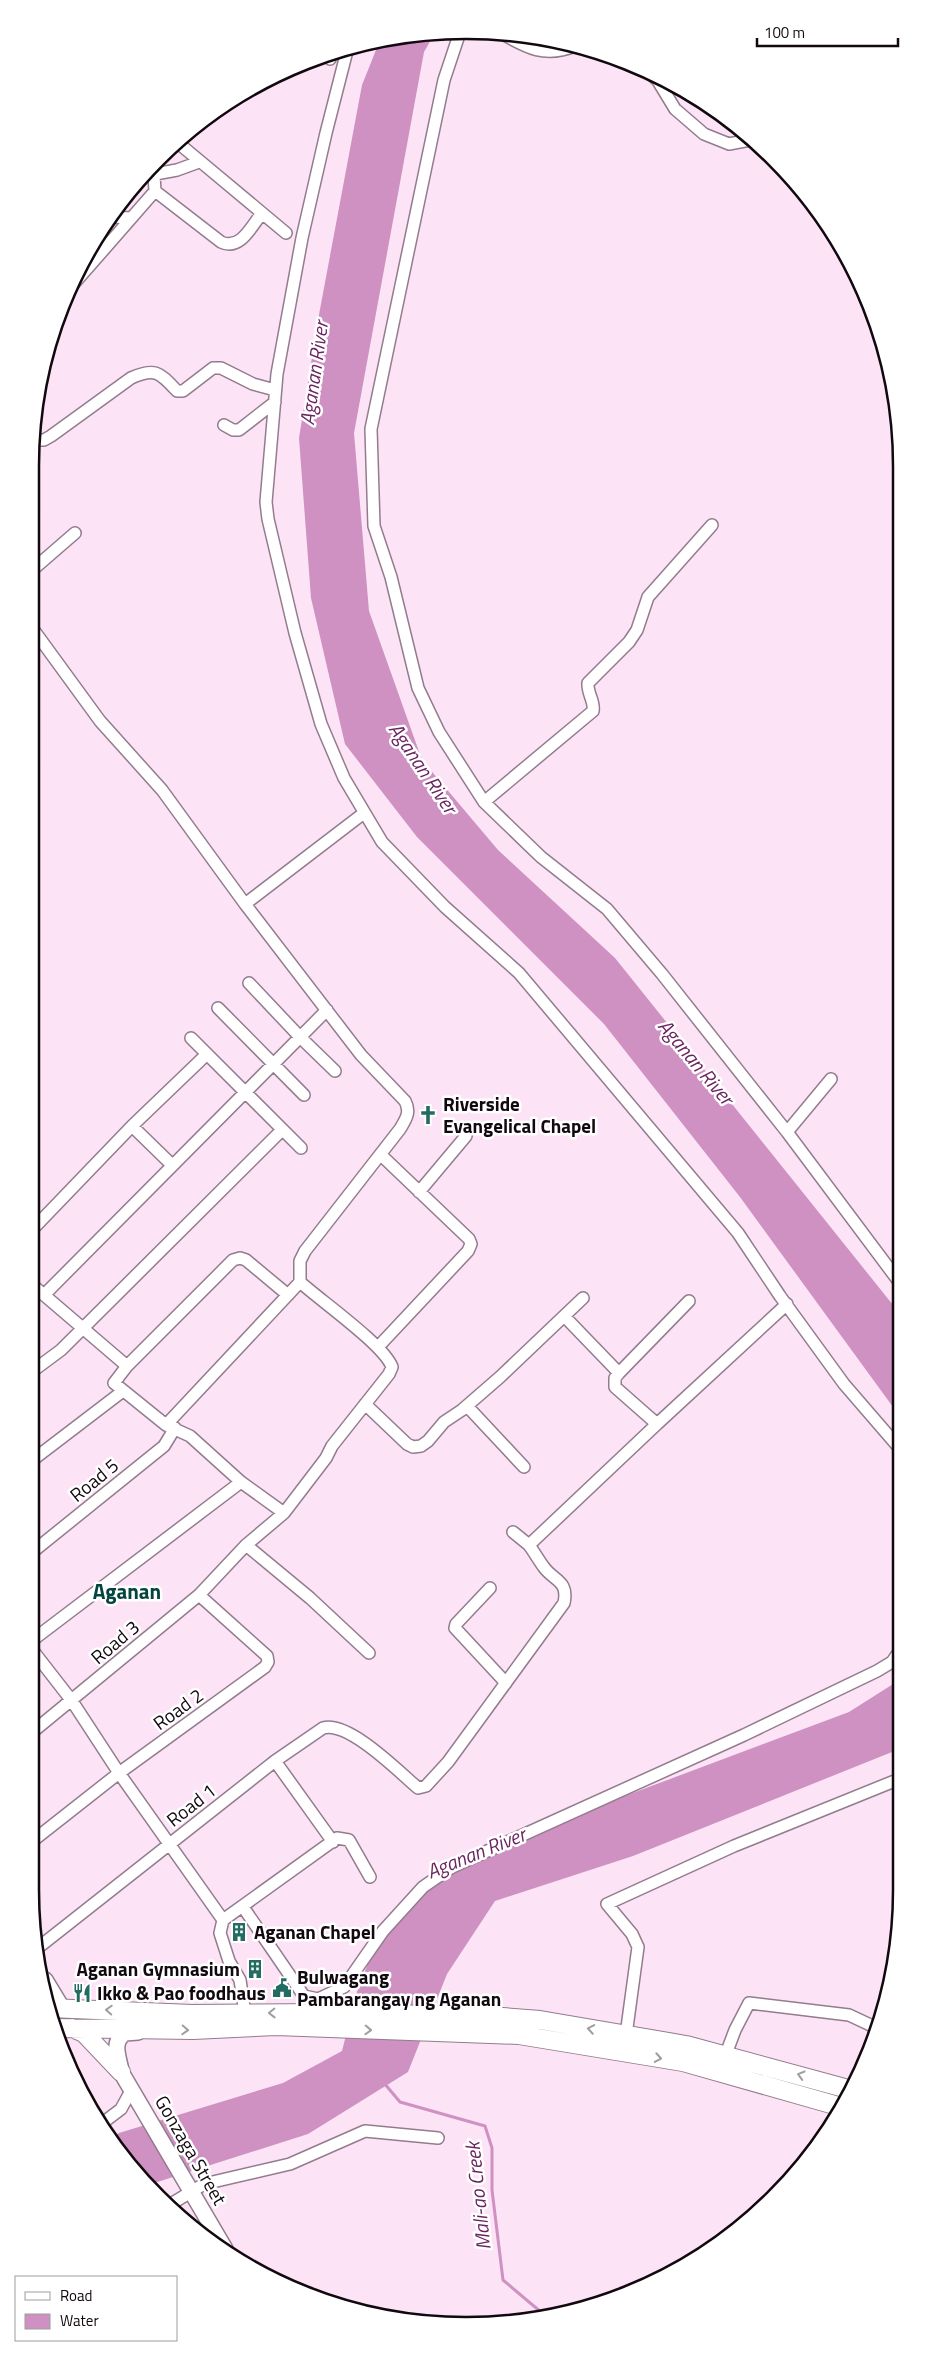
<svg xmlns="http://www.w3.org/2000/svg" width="932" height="2356" font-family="'Titillium Web',sans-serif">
<rect width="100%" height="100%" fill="#fce3f6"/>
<path fill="#ce91c1" d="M 436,31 L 424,52 L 354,433 L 369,611 L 422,760 L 498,850 L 615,958 L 901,1315 L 901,1418 L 740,1197 L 604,1024 L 417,837 L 345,744 L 311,598 L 299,438 L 318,320 L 362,85 L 380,40 Z
M 901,1679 L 902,1748 L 633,1856 L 495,1901 L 447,1974 L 408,2072 L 308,2134 L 148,2185 L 138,2177 L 110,2139 L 119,2133 L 283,2083 L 342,2051 L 359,1984 L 389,1917 L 424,1882 L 590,1809 L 849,1712 Z"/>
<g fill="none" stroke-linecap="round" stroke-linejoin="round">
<path stroke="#ce91c1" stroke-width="3" d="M 384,2083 L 400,2102 L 485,2126 L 492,2148 L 492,2190 L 503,2280 L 548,2318"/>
<g stroke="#927c8d" stroke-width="14">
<path id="street" d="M 460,32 L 444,80 L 371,429 L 374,526 L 391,577 L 418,688 L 439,732 L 484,802 L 541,857 L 607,909 L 662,974 L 787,1132 L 900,1283
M 501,33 C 527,48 545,58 575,46
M 348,47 L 326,133 L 302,238 L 277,374 L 266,502 L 268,519 L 295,633 L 321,724 L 344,778 L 382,842 L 445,907 L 519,973 L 738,1233 L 780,1296 L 844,1384 L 901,1450
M 326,55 L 330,59
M 653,76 L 658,81 L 675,109 L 704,134 L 729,144 L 750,140
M 177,142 L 286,233
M 154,176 L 155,191 L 221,242 C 240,251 251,227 262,213
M 139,177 L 177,170 L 199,162
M 110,217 L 131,218
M 71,287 L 155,191
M 224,425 L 233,430 L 239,430 L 275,402
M 34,440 L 44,440 L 51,436 L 131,378 C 156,367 160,373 177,391 L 183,391 L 213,368 L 221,368 L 253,384 L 275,390
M 30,572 L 75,533
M 30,625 L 100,721 L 162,790 L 245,904 L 361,1055 L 405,1101 C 411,1112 406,1119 400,1129 L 305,1251 L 300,1261 L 300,1282 C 321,1301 384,1345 392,1367 L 389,1374 L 332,1446 L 326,1458 L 284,1513 L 246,1545 L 199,1595 L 30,1734
M 484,802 L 593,711 C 595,702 587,693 588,683 L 629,642 L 637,630 L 648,597 L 712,525
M 245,904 L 364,813
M 249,983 L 300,1037 L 335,1071
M 218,1008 L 304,1095
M 191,1038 L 301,1148
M 132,1126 L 172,1165
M 787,1132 L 831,1079
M 419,1192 L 466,1136
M 30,1232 L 132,1126 L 207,1054
M 30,1283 L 127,1366
M 44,1295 L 327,1010
M 288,1295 L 246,1260 L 240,1258 L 233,1260 L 127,1366 L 114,1383 L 166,1425 L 300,1282
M 378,1347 L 468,1251 L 471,1244 L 469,1239 L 381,1155
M 30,1373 L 61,1350 L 282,1130
M 619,1373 L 689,1301
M 365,1404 L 407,1444 L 413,1447 L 421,1446 L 428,1441 L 444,1422 L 462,1410 L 500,1377 L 583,1298
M 467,1406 L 524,1467
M 657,1424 L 787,1304
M 168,1426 L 190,1436 L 241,1482 L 284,1513
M 30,1462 L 123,1391
M 513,1532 L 529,1545
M 246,1545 L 310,1598 L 369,1653
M 30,1554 L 164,1446 L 175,1428
M 490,1588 L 456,1624 L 455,1628 L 506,1683
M 30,1642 L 241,1482
M 30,1647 L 72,1701 L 119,1773 L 223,1920
M 275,1761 L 333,1842
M 30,1843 L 119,1773 L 265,1667 L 268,1662 L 267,1656 L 199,1595
M 243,1907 L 304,1996 L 318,1999 L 344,1987 L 383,1931 L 423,1887 L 452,1867 L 744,1735 L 877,1671 L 892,1662 L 901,1649
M 39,1947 L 275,1761 L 323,1728 C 349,1721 398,1771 418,1788 L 426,1786 L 448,1762 L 564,1603 C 569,1580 553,1581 543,1566 C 538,1559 534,1552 529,1545 L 657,1424 L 615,1387 L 615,1378 L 619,1373 L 564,1316
M 246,2020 L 240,1980 L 229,1961 L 220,1933 L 223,1920 L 337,1838 L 349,1840 L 370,1877
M 626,2035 L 638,1947 L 632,1934 L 607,1904 L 734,1846 L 902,1778
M 726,2054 L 735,2030 L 749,2003 L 849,2015 L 879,2029
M 100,2125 L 121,2109 L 132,2089
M 171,2204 L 204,2184 L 290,2164 L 365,2131 L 438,2138"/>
</g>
<g stroke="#927c8d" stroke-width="18">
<path id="secondary" d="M 45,1980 L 62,2008
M 138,2032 L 125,2033 C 110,2043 120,2059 121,2072 L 225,2249"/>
</g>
<g stroke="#927c8d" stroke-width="20">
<path id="primary" d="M 49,2008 L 192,2014 L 321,2013 L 489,2016 L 540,2020 L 686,2045 L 848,2089
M 53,2028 L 193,2030 L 276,2026 L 519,2035 L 683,2062 L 838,2106
M 72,2028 L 84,2033 L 121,2072"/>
</g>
<use href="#street" stroke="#fff" stroke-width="11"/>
<use href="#secondary" stroke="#fff" stroke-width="15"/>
<use href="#primary" stroke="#fff" stroke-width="18"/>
</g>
<defs><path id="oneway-chevron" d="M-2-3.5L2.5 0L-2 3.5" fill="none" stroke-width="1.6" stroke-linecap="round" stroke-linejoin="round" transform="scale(1.25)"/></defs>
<g stroke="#a09d9f">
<use href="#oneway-chevron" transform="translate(109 2010) rotate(-177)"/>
<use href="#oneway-chevron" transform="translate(272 2013) rotate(179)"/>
<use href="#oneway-chevron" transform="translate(591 2029) rotate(-170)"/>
<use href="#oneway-chevron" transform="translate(185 2030) rotate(3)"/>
<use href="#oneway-chevron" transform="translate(368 2030) rotate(2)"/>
<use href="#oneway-chevron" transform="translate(658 2058) rotate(10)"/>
<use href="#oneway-chevron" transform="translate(801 2075) rotate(-164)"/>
</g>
<defs>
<g id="church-bare" transform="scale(1.5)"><path d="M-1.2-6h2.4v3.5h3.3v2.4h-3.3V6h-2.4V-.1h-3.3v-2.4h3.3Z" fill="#236c63" stroke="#fff" stroke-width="2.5" paint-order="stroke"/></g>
<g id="building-bare" transform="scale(1.5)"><path d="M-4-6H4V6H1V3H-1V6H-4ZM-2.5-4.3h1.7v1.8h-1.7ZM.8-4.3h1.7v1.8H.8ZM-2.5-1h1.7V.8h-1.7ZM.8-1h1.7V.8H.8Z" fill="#236c63" stroke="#fff" stroke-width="2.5" paint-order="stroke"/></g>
<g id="civic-bare" transform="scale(1.5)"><path d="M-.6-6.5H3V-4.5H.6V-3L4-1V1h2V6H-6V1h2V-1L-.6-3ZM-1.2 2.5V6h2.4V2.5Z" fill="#236c63" stroke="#fff" stroke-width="2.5" paint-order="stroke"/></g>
<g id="restaurant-bare" transform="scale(1.5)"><path d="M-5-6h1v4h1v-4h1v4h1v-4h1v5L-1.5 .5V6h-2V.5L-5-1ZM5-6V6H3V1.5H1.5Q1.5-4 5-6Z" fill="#236c63" stroke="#fff" stroke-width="2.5" paint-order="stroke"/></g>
</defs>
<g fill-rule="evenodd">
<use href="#church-bare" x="428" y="1115"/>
<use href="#building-bare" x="239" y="1932"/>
<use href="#building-bare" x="255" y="1969"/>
<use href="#civic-bare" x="282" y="1988"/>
<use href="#restaurant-bare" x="82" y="1993"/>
</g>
<g text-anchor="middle" stroke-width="5" stroke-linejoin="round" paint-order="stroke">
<g font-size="19" font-weight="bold" fill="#11090f" stroke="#fff" text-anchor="start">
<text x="443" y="1111">Riverside<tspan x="443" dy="22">Evangelical Chapel</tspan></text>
<text x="254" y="1939">Aganan Chapel</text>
<text x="240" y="1976" text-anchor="end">Aganan Gymnasium</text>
<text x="297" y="1984">Bulwagang<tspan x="297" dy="22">Pambarangay ng Aganan</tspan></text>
<text x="97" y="2000">Ikko &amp; Pao foodhaus</text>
</g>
<g font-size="19" fill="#11090f" stroke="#fff">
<text transform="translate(94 1480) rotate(-39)" y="7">Road 5</text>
<text transform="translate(115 1642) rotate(-40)" y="7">Road 3</text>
<text transform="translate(178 1709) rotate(-36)" y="7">Road 2</text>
<text transform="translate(191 1805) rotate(-38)" y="7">Road 1</text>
<text transform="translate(191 2150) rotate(60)" y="7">Gonzaga Street</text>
</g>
<g font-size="20" font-style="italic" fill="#6b2461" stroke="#fff">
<text transform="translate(314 373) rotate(-82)" y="7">Aganan River</text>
<text transform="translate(423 768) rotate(56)" y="7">Aganan River</text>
<text transform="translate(696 1062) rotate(50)" y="7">Aganan River</text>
<text transform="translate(476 1853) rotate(-22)" y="7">Aganan River</text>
<text transform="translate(478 2196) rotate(-96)" y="7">Mali-ao Creek</text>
</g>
<g font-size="21" font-weight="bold" fill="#04443e" stroke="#fff">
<text x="127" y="1599">Aganan</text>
</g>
</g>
<path d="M0 0H932V2356H0ZM466 39H466A427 427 0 0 1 893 466V1890A427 427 0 0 1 466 2317H466A427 427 0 0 1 39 1890V466A427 427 0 0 1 466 39Z" fill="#fff" fill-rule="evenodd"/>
<path fill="none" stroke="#11090f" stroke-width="2.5" d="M466 39H466A427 427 0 0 1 893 466V1890A427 427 0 0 1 466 2317H466A427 427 0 0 1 39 1890V466A427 427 0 0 1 466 39Z"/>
<rect x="15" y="2276" width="162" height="65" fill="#ffffff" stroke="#a09d9f"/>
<rect x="25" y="2292" width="25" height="8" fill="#ffffff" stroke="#a09d9f"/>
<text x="60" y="2301" font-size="15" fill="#11090f">Road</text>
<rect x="25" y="2314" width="25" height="15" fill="#ce91c1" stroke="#a09d9f"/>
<text x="60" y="2326" font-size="15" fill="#11090f">Water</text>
<path d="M757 38v8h141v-8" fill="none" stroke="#11090f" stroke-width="2.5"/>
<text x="764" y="38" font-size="15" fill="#11090f" stroke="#ffffff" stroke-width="4" paint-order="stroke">100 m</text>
</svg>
